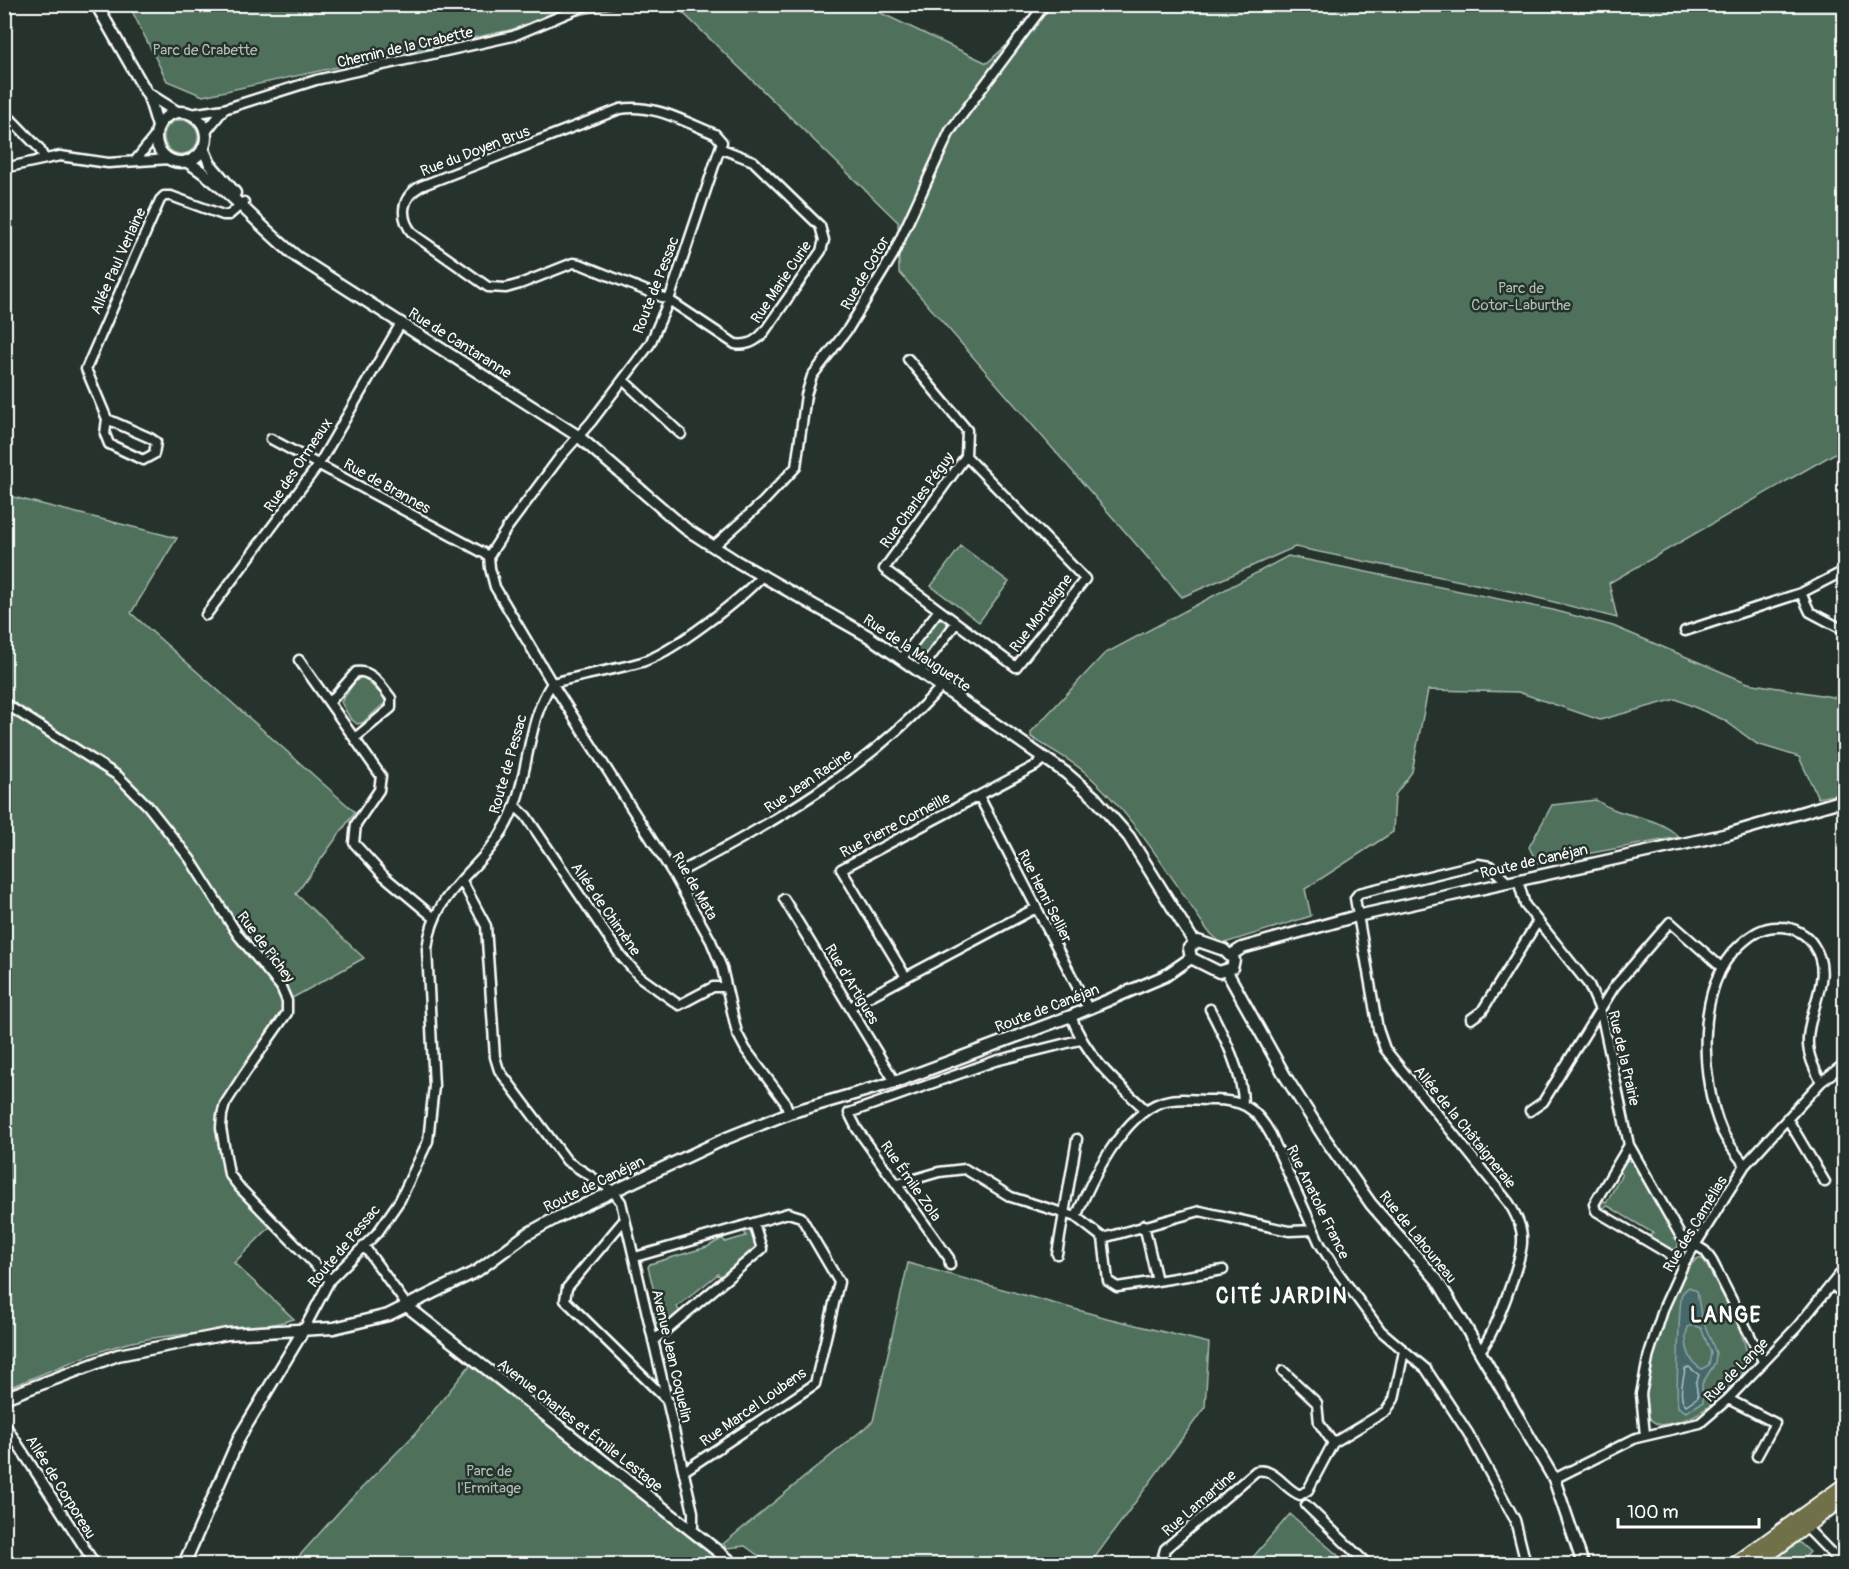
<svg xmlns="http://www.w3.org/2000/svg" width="1849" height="1569" font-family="Pangolin,sans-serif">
<rect width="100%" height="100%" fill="#26332d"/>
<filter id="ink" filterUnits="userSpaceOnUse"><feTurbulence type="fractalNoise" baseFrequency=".0167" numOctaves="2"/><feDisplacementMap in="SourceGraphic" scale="12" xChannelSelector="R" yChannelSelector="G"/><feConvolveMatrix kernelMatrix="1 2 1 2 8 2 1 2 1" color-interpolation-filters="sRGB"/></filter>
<g filter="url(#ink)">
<path fill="#4f715c" stroke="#a7b8ae" stroke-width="1.5" d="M 129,5 L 626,5 L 203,96 L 167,81 Z
M 675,5 L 864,5 L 987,63 L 1009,43 L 1038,5 L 1844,5 L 1844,448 L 1609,583 L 1617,618 L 1514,592 L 1295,547 L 1182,597 L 899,272 L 898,222 Z
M164 137a17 17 0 1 1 34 0a17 17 0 1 1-34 0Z
M 5,495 L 177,538 L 131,613 L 355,812 L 296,894 L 364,958 L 287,1001 L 287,1013 L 222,1115 L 229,1174 L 275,1222 L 234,1263 L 294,1319 C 237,1336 175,1329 117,1346 C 79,1357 42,1375 5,1389 Z
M 961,546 L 1009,582 L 979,622 L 931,586 Z
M 1288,556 L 1553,610 L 1613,626 L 1748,683 L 1844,699 L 1844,793 L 1818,798 L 1799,757 L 1757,744 L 1724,720 L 1676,699 L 1600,720 L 1518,692 L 1428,690 L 1412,772 L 1395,795 L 1393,832 L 1305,889 L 1311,916 L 1222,944 L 1208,931 C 1171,878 1137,819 1088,775 C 1072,760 1050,749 1031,737 L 1031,732 L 1104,654 Z
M 941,618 L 947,621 L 947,626 L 922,660 L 919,660 L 912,651 L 936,620 Z
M 363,677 L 384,697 L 385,703 L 362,723 L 357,724 L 350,718 L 341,702 L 356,680 Z
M 1596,800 C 1623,819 1654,813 1679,837 L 1537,863 L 1529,847 L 1552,805 Z
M 1624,1159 L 1633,1162 L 1679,1243 L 1677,1249 L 1669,1250 L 1647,1237 L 1653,1233 L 1608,1206 L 1600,1209 L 1598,1207 L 1601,1197 L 1606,1203 L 1622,1174 L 1618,1167 Z
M 750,1229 L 757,1248 L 722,1279 L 718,1274 L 677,1307 L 681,1314 L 668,1326 L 657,1324 L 653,1313 L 659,1312 L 648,1267 L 650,1264 L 707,1247 L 723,1238 L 725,1242 L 746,1236 L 744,1230 Z
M 1699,1258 L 1704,1260 C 1715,1283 1755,1344 1746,1367 C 1743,1378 1729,1388 1722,1395 C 1704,1413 1686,1422 1660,1425 C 1654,1423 1649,1420 1647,1413 C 1639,1386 1674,1268 1699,1258 Z
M 908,1263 L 1107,1318 L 1209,1343 L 1205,1407 L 1090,1564 L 770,1564 L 745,1546 L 727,1548 L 723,1544 L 873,1421 Z
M 474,1360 L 734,1564 L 292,1564 L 345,1505 L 415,1434 Z
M 1290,1514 L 1341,1558 L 1335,1564 L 1247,1564 Z
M 1799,1542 L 1810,1552 L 1799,1564 L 1769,1564 Z"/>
<path fill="#44676a" stroke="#8fa4a6" stroke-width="1.5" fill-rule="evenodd" d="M 1689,1287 L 1697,1291 L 1701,1316 L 1716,1353 L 1715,1363 L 1702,1384 L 1703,1402 L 1686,1412 L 1678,1407 C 1676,1401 1679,1300 1682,1294 C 1684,1291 1687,1289 1689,1287 ZM 1692,1325 L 1701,1328 L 1711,1353 L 1709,1365 L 1702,1369 C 1688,1363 1683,1341 1688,1327 Z"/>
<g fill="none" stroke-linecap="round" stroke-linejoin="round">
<path stroke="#b4c2c3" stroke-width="1.5" d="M 1689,1367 L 1699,1375 L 1696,1384 L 1698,1397 L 1686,1405 C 1677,1396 1684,1380 1685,1369 Z"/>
<g stroke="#fff" stroke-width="13">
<path id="minor" d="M 4,112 L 39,148 L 44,158
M 191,114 L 224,109 L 316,80 L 513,36 L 589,4
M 205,133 L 224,109
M 722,149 L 753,161 L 820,226 L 824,240 L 821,251 L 764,332 C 756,342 747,346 735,344 L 669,300 L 580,264 L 573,263 L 520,284 L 506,288 L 488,287 L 413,234 C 399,217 401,197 421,186 L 620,109 C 653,103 685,122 715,134 L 722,142 L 669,300 L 650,344 L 591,422 L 560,457 L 507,528 L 489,556 L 490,568 L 495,587 L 552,683 L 674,875 L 711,941 L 722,968 L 737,1033 L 746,1050 L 785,1102 L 789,1113
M 135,161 L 155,136
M 4,168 L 60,156 L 108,163 L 170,159
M 908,359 L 967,430 L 966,456 L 884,569 L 1016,667 L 1085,579 L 966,456
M 623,380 L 681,434
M 107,419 L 105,434 L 109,444 L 143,460 L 154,454 L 156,442 L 150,438 L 107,419 L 86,369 L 160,200 L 164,196 L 171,196 L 223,215 L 229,215 L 244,202
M 271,439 L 489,556
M 713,547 L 763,502 L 796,467 L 806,395 L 812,376 L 848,329 L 893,255 L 950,131 L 1045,4
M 1801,593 L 1810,612 L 1844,630
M 206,615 L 319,464 L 401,323
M 1685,631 L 1801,593 L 1844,571
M 901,659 L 939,610
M 299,660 L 381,776 L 379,790 L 356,824 L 354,843 L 384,876 L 433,917
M 919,672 L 956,623
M 552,683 C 582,675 613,670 642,662 C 673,652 740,600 763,575
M 330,702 L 356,672 C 372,669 382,687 391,698 L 391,708 L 355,738
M 4,703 L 118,776 L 148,806 L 190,859 L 238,935 L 281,987 L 287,1001 L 287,1013 L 245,1073 L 225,1104 L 222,1115 L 221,1128 L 229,1174 L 240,1188 L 330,1280
M 979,796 L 1088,1008
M 515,806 L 526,816 L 621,956 L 640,977 L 679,1005 L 713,987 L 725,987
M 674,875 C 772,824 865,770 941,687
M 1518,880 L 1525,905 L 1589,985 L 1601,1012 L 1629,1145 L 1680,1235 L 1705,1251 L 1712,1261 L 1763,1361
M 462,881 L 486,926 L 495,1057 L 499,1070 L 567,1161 L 612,1190 L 621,1202 L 693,1512 L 693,1526 L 691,1531
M 784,899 L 895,1082
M 1036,908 L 906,977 L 841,869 L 1035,766 L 1044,759
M 850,1007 L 906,977
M 1210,1009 C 1224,1036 1243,1073 1243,1104
M 1071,1016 C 1085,1055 1114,1081 1145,1109
M 1471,1019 L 1482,1011 L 1538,921
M 1530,1111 L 1543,1102 L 1614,987 L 1670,922 L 1721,967
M 1787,1118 L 1825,1182
M 1629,1145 L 1594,1204 L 1596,1211 L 1684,1263
M 1745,1165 C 1736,1154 1728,1144 1722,1131 C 1700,1081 1695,983 1740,945 C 1752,934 1763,926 1780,927 C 1794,927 1807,934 1814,946 C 1834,976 1809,1007 1808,1039 C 1807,1054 1814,1068 1821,1082
M 898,1184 L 939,1172 L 965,1169 L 1011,1197 L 1076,1217 L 1103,1238 L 1200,1211 L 1289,1231 L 1314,1230
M 1076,1217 C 1091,1180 1123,1115 1162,1102 C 1176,1097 1194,1100 1208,1100 C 1241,1099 1255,1106 1271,1135 L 1320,1244 L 1335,1268 L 1381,1331 L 1426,1369 L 1468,1433 L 1515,1520 L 1526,1564
M 625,1219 L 567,1288 L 565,1300 L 668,1401
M 1103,1238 L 1108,1281 L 1117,1287 L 1157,1281 L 1144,1225
M 364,1246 L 408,1307
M 1057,1254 L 1077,1139
M 635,1257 L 788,1213 L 801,1217 L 839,1282 L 815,1384 L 684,1471
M 950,1265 L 949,1258 L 857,1129 L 849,1113 L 995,1061 L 1079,1040
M 1157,1281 L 1223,1270
M 1834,1286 L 1844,1295
M 303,1331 L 330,1280 L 378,1232 L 400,1200 L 428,1141 L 434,1086 L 427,949 C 434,887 481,873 507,823 C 530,779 525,724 552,683
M 653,1341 L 762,1249 L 754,1223
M 1480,1350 C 1492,1342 1522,1259 1522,1242 C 1523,1228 1516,1215 1509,1203 L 1385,1049 L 1378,1029 L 1355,898 L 1359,893 L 1478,864 L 1490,866 L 1507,882
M 1283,1371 L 1317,1403 L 1319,1423 L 1333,1443
M 1728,1399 L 1775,1423 L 1757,1456
M 4,1423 L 95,1564
M 1645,1435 L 1641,1394 L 1649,1354 L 1664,1307 L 1684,1263 L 1745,1165 L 1821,1082 L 1844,1064
M 1554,1479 L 1636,1438 L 1700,1423 L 1728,1399 L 1797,1327 L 1844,1269
M 1306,1505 L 1367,1564
M 1803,1524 L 1842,1564
M 1161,1564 L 1165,1549 L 1256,1471 C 1275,1467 1284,1489 1300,1495 L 1308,1490 L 1333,1443 L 1386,1411 L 1394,1399 L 1404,1351"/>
</g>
<g stroke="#fff" stroke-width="15">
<path id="tertiary" d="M 96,4 L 149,97 L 158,126
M 150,95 L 177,112
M156 137a25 25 0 1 1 50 0a25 25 0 1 1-50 0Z
M 203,148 L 210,164 L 235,193
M 186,161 C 227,186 259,227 297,257 L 578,436 L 686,529 L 736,561 L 868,636 L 1066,773 L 1094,797 L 1129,837 L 1194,942
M 1198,941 L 1224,950 L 1234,960 L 1232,968 L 1219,972 L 1191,958 L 1189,948 Z
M 1231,955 L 1242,948 L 1357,916 L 1728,834 L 1844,800
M 1227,972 L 1285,1076 L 1324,1137 L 1371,1204 L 1437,1280 L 1465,1326 L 1554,1479 L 1583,1564
M 408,1307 L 734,1564
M 4,1398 L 118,1355 L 227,1334 L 334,1328 L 388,1315 L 477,1271 L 527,1234 L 556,1218 L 727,1138 L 789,1113 L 895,1082 L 1071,1016 L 1165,976 L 1191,958
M 184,1564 L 240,1436 L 303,1331"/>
</g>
<g stroke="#fff" stroke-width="18">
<path id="primary" d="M 1736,1564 L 1844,1486
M 1755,1564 L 1844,1497"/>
</g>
<use href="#minor" stroke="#26332d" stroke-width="8"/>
<use href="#tertiary" stroke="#26332d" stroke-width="10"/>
<use href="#primary" stroke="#70704a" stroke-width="14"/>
</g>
</g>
<g text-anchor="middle" stroke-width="5" stroke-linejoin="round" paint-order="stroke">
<g font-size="15" fill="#fff" stroke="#26332d">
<text transform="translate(405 47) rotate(-13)" y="5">Chemin de la Crabette</text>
<text transform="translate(475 151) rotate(-21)" y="5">Rue du Doyen Brus</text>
<text transform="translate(118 261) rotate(-66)" y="5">Allée Paul Verlaine</text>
<text transform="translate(865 273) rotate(-60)" y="5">Rue de Cotor</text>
<text transform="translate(781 282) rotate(-56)" y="5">Rue Marie Curie</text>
<text transform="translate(656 285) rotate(-69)" y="5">Route de Pessac</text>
<text transform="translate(460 343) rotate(32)" y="5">Rue de Cantaranne</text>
<text transform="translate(298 465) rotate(-56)" y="5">Rue des Ormeaux</text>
<text transform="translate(387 486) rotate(29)" y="5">Rue de Brannes</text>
<text transform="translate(917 500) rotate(-54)" y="5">Rue Charles Péguy</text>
<text transform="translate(1041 613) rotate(-53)" y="5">Rue Montaigne</text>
<text transform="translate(917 653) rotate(34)" y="5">Rue de la Mauguette</text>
<text transform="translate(508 764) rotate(-74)" y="5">Route de Pessac</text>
<text transform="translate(808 781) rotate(-34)" y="5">Rue Jean Racine</text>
<text transform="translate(895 825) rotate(-28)" y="5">Rue Pierre Corneille</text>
<text transform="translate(1534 861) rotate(-13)" y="5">Route de Canéjan</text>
<text transform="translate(695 886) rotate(60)" y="5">Rue de Mata</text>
<text transform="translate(1045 896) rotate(63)" y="5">Rue Henri Sellier</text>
<text transform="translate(606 909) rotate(55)" y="5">Allée de Chimène</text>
<text transform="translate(266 947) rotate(53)" y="5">Rue de Pichey</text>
<text transform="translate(852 984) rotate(59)" y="5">Rue d'Artigues</text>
<text transform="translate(1047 1008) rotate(-21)" y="5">Route de Canéjan</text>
<text transform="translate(1624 1058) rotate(77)" y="5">Rue de la Prairie</text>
<text transform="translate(1465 1127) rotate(51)" y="5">Allée de la Châtaigneraie</text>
<text transform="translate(911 1181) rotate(55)" y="5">Rue Émile Zola</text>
<text transform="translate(594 1184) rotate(-26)" y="5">Route de Canéjan</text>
<text transform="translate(1318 1202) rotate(64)" y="5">Rue Anatole France</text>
<text transform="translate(1695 1224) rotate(-59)" y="5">Rue des Camélias</text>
<text transform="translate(1418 1237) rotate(51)" y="5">Rue de Lahouneau</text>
<text transform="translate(344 1246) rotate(-50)" y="5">Route de Pessac</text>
<text transform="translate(672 1356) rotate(77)" y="5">Avenue Jean Coquelin</text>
<text transform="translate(1736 1370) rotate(-45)" y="5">Rue de Lange</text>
<text transform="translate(753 1407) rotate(-35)" y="5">Rue Marcel Loubens</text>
<text transform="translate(580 1425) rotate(38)" y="5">Avenue Charles et Émile Lestage</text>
<text transform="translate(61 1487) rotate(58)" y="5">Allée de Corporeau</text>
<text transform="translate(1199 1503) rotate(-41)" y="5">Rue Lamartine</text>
</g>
<g font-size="15" fill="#b0bfb6" stroke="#26332d">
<text x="205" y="55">Parc de Crabette</text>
<text x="1521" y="293">Parc de<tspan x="1521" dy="17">Cotor-Laburthe</tspan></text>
<text x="489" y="1476">Parc de<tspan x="489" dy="17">l'Ermitage</tspan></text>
</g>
<g font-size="21" font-weight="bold" letter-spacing="1.5" fill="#fff" stroke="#26332d">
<text x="1282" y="1303">CITÉ JARDIN</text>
<text x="1726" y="1322">LANGE</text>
</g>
</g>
<rect width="1849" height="1569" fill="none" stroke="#26332d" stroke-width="24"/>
<rect x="12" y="12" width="1825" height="1545" fill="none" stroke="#fff" stroke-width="2" filter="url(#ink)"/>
<path d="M1618 1518v9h141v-9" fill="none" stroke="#ffffff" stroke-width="3"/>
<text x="1627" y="1518" font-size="18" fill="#ffffff" stroke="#26332d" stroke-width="4.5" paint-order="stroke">100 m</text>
</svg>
